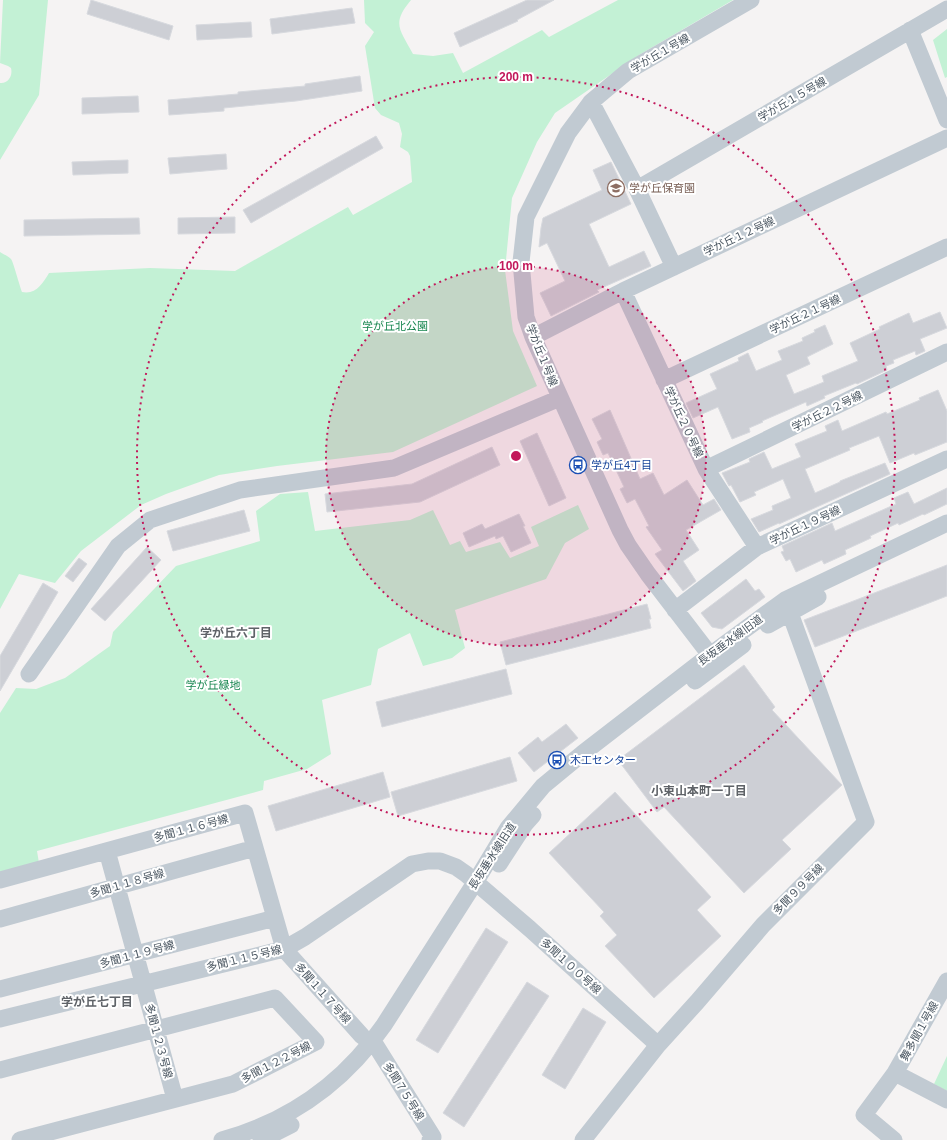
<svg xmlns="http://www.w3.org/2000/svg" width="947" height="1140" font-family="Helvetica,'Noto Sans JP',sans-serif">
<rect width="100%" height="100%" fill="#f5f3f3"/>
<path fill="#c3f1d5" d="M 3,0 L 48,0 L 39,95 L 0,160 L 0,83 C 8,84 13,76 11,68 L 8,66 L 0,63 Z
M 364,0 L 411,0 C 391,24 400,29 413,54 L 433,56 L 453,53 L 463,73 L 542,30 L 549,37 L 618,0 L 733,0 L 639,55 L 555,113 L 537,142 L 512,198 L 505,270 L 513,331 L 537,386 L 393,452 L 277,466 L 219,475 L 166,494 L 141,505 L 81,551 L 55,583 L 19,574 L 0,609 L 0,252 C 3,254 8,256 11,259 C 13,261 20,287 22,292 C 36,295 43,283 49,273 L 150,268 L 235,271 L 348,207 L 353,215 L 412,182 L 410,156 L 408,152 L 400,147 L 402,134 L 399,123 L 381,115 L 375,108 L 365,46 L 374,32 L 365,23 Z
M 947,29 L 947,77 L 945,78 L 933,40 Z
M 308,492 L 315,531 L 410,520 L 433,510 L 450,545 L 460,541 L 466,552 L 500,542 L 510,558 L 539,546 L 531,527 L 578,505 L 589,529 L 565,543 L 546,579 L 455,610 L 465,648 L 452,658 L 423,666 L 410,633 L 378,649 L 371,685 L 322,700 L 331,754 L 307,769 L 264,781 L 263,790 L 37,851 L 39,863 L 0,874 L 0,713 L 16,688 L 36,689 L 65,678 L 110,646 L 113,632 L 176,566 L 260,541 L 256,511 L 280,494 Z
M 947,1056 L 947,1091 L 934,1084 Z"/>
<path fill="#cdcfd5" stroke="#d7d9de" d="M 91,0 L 173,26 L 169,40 L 87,14 Z
M 527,0 L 554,0 L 517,20 L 518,21 L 460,47 L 454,33 Z
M 352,8 L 355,23 L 272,34 L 270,19 Z
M 251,22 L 252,37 L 197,40 L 196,25 Z
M 360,76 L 362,91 L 296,101 L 224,108 L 224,111 L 169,115 L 168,100 L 238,94 L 238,92 L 305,86 L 305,84 Z
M 138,96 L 139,112 L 82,114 L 82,98 Z
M 376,136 L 383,148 L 251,223 L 243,210 Z
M 226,154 L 227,169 L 170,174 L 168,158 Z
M 128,160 L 128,173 L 73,175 L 72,162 Z
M 611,162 L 631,204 L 589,224 L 609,267 L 644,251 L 651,266 L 597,290 L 599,292 L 551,316 L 540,293 L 565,281 L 547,243 L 539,247 L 541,228 L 543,218 L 602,190 L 593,170 Z
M 235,217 L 235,233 L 178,234 L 178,218 Z
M 139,218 L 140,234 L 24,236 L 24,220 Z
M 940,312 L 947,328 L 920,339 L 925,351 L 916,355 L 915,351 L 893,360 L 894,363 L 886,366 L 887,370 L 857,384 L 856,383 L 824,396 L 825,398 L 807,406 L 806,402 L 762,421 L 763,422 L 749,428 L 750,432 L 732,439 L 718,407 L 693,418 L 686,403 L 717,389 L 710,374 L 739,361 L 738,358 L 748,353 L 756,371 L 782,360 L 778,351 L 803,341 L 802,338 L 815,332 L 814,330 L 825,325 L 833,344 L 807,357 L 810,364 L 786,375 L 794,394 L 824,382 L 822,376 L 858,361 L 850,343 L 880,329 L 879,327 L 909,313 L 913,323 Z
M 938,390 L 947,411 L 947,442 L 915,455 L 914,453 L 890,463 L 879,436 L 849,448 L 850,450 L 805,469 L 815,493 L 840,482 L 840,481 L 885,463 L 890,474 L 779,524 L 779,523 L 759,532 L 751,519 L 773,510 L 772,506 L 791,498 L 783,479 L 754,492 L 756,495 L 740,502 L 731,485 L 729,486 L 722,473 L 750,462 L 749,459 L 764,452 L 772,469 L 801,457 L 795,444 L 827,431 L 825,426 L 838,420 L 842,431 L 886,412 L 887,414 L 920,400 L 919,398 Z
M 610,410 L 640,479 L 653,473 L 664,495 L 687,480 L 703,505 L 714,499 L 721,510 L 686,530 L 699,550 L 683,561 L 696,581 L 683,591 L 655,554 L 662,550 L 646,527 L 649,526 L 635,499 L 627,503 L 620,489 L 624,487 L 608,453 L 603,455 L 597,442 L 602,439 L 592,419 Z
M 537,433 L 566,498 L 549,506 L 520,441 Z
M 492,447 L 500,465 L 420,502 L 327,512 L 325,494 L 412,484 Z
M 947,488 L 947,504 L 924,515 L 923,514 L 899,525 L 898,523 L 870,536 L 871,538 L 845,550 L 846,554 L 824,564 L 822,560 L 796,572 L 790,559 L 786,561 L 781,552 L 784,551 L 782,546 L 832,523 L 835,531 L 896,504 L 894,498 L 908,492 L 914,504 Z
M 244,510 L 250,531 L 173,551 L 167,531 Z
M 519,514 L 525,526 L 523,526 L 531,543 L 511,552 L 503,536 L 496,539 L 495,536 L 469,547 L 463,533 L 482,524 L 485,529 Z
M 147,547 L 161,560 L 105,621 L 91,609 Z
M 79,558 L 87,564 L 73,582 L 65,576 Z
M 947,565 L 947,596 L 815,647 L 804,620 Z
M 746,579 L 755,591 L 759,589 L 765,597 L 722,629 L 712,627 L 701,613 Z
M 43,583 L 58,592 L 0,691 L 0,656 Z
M 647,604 L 651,619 L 649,619 L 651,628 L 506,665 L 500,642 Z
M 744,665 L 775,707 L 772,710 L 842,785 L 782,840 L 791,849 L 744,893 L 664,807 L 657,812 L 618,760 Z
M 506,669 L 512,694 L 382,727 L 376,702 Z
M 566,724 L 578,738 L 534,772 L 518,753 L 538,737 L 542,742 Z
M 510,757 L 517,781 L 398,816 L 391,792 Z
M 383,772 L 390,797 L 276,831 L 268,806 Z
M 615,792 L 711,897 L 697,910 L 721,936 L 654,998 L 605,946 L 617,935 L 600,916 L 604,912 L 549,853 Z
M 486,928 L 508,942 L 438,1053 L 416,1040 Z
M 527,982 L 549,996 L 464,1127 L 443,1113 Z
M 583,1008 L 606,1022 L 565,1089 L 542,1075 Z"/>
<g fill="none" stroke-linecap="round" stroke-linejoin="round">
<path stroke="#c1cad2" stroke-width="17" d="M 910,30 L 947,120
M 591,102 L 637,189 L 674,267
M 637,189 L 947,9
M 623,291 L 706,469 L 757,547
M 533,337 L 623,291 L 947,138
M 664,380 L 947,247
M 706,469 L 947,352
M 675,610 L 757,547 L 947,459
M 768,625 L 818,597
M 717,664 L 648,574 L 628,545 L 620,530 L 533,337 L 526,317 L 521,262 L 526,217 L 568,133 L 591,102 L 628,71 L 751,0
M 29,674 L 118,546 L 150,520 L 240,490 L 394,468 L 560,398
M 695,681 L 743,645
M 107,851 L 175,1099
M 499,864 L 525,824 L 533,815
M 0,880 L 245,813 L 284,949 L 362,1036
M 0,919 L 255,848
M 947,981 L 895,1073 L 947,1100
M 0,989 L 275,918
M 0,1019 L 284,949 L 305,937 L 412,864 L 428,861 L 440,861 L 456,867 L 466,874 L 530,929 L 658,1045
M 373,1041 L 433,1137 L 430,1140
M 0,1070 L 275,998 L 316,1042 L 233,1084 L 20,1140
M 222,1140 C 290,1121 343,1084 384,1025 L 476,881 L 508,828 L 543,786 L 583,753 L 710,655 L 785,600 L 947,523
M 261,1140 L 291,1125
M 583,1140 L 658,1045 L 697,1002 L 763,925 L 866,822 L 786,602
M 894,1140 L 864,1115 L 895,1073"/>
</g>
<circle cx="516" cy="456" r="190" fill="#c2185b" fill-opacity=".12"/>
<g fill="none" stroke="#c2185b" stroke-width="2" stroke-dasharray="2 4">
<circle cx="516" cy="456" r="190"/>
<circle cx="516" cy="456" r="379"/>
</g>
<defs>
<g id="school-ring" transform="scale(0.9)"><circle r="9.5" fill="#fff" stroke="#8d6e63" stroke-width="1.5"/><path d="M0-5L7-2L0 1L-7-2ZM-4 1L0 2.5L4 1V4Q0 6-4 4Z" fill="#8d6e63"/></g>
<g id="bus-ring" transform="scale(0.9)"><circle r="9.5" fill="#fff" stroke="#1a4fb4" stroke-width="1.5"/><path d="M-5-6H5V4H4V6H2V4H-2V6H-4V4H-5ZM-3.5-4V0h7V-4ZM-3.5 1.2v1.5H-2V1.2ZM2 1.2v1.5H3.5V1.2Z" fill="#1a4fb4"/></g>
</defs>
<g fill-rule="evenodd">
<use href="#school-ring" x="616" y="188"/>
<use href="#bus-ring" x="578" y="465"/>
<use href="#bus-ring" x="557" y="760"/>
</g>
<g text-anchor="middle" stroke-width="4" stroke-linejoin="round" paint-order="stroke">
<g font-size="11" fill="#4a5661" stroke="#fff">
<text transform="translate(660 53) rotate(-30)" y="4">学が丘１号線</text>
<text transform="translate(792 99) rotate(-30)" y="4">学が丘１５号線</text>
<text transform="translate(739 236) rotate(-25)" y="4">学が丘１２号線</text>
<text transform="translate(805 314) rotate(-25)" y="4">学が丘２１号線</text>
<text transform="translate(542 355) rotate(68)" y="4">学が丘１号線</text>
<text transform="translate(827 411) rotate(-26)" y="4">学が丘２２号線</text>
<text transform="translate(684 422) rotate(65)" y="4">学が丘２０号線</text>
<text transform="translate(805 525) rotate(-25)" y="4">学が丘１９号線</text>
<text transform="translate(730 640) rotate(-36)" y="4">長坂垂水線旧道</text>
<text transform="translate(191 828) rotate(-15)" y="4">多聞１１６号線</text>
<text transform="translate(492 856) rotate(-57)" y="4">長坂垂水線旧道</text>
<text transform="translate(127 883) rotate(-16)" y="4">多聞１１８号線</text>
<text transform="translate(798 889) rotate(-45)" y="4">多聞９９号線</text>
<text transform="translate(137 954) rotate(-15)" y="4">多聞１１９号線</text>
<text transform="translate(244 958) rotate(-14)" y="4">多聞１１５号線</text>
<text transform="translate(571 966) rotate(42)" y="4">多聞１００号線</text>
<text transform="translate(323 993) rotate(48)" y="4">多聞１１７号線</text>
<text transform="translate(919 1031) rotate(-61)" y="4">舞多聞１号線</text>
<text transform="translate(159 1041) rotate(75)" y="4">多聞１２３号線</text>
<text transform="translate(276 1062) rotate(-27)" y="4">多聞１２２号線</text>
<text transform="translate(404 1091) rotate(58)" y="4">多聞７５号線</text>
</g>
<g font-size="11" fill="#785e54" stroke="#fff" text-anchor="start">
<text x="629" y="192">学が丘保育園</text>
</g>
<g font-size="11" fill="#17864f" stroke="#fff">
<text x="395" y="330">学が丘北公園</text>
<text x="213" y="689">学が丘緑地</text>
</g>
<g font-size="11" fill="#164399" stroke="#fff" text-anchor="start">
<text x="591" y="469">学が丘4丁目</text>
<text x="570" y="764">木工センター</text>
</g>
<g font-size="12" font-weight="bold" fill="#5f6368" stroke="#fff">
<text x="236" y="637">学が丘六丁目</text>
<text x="699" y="795">小束山本町一丁目</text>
<text x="97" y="1006">学が丘七丁目</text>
</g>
</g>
<circle cx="516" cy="456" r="6" fill="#c2185b" stroke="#fff" stroke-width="2"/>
<g font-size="12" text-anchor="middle" font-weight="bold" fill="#c2185b" stroke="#fff" stroke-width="4" stroke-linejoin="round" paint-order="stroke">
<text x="516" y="81">200 m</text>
<text x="516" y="270">100 m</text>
</g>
</svg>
